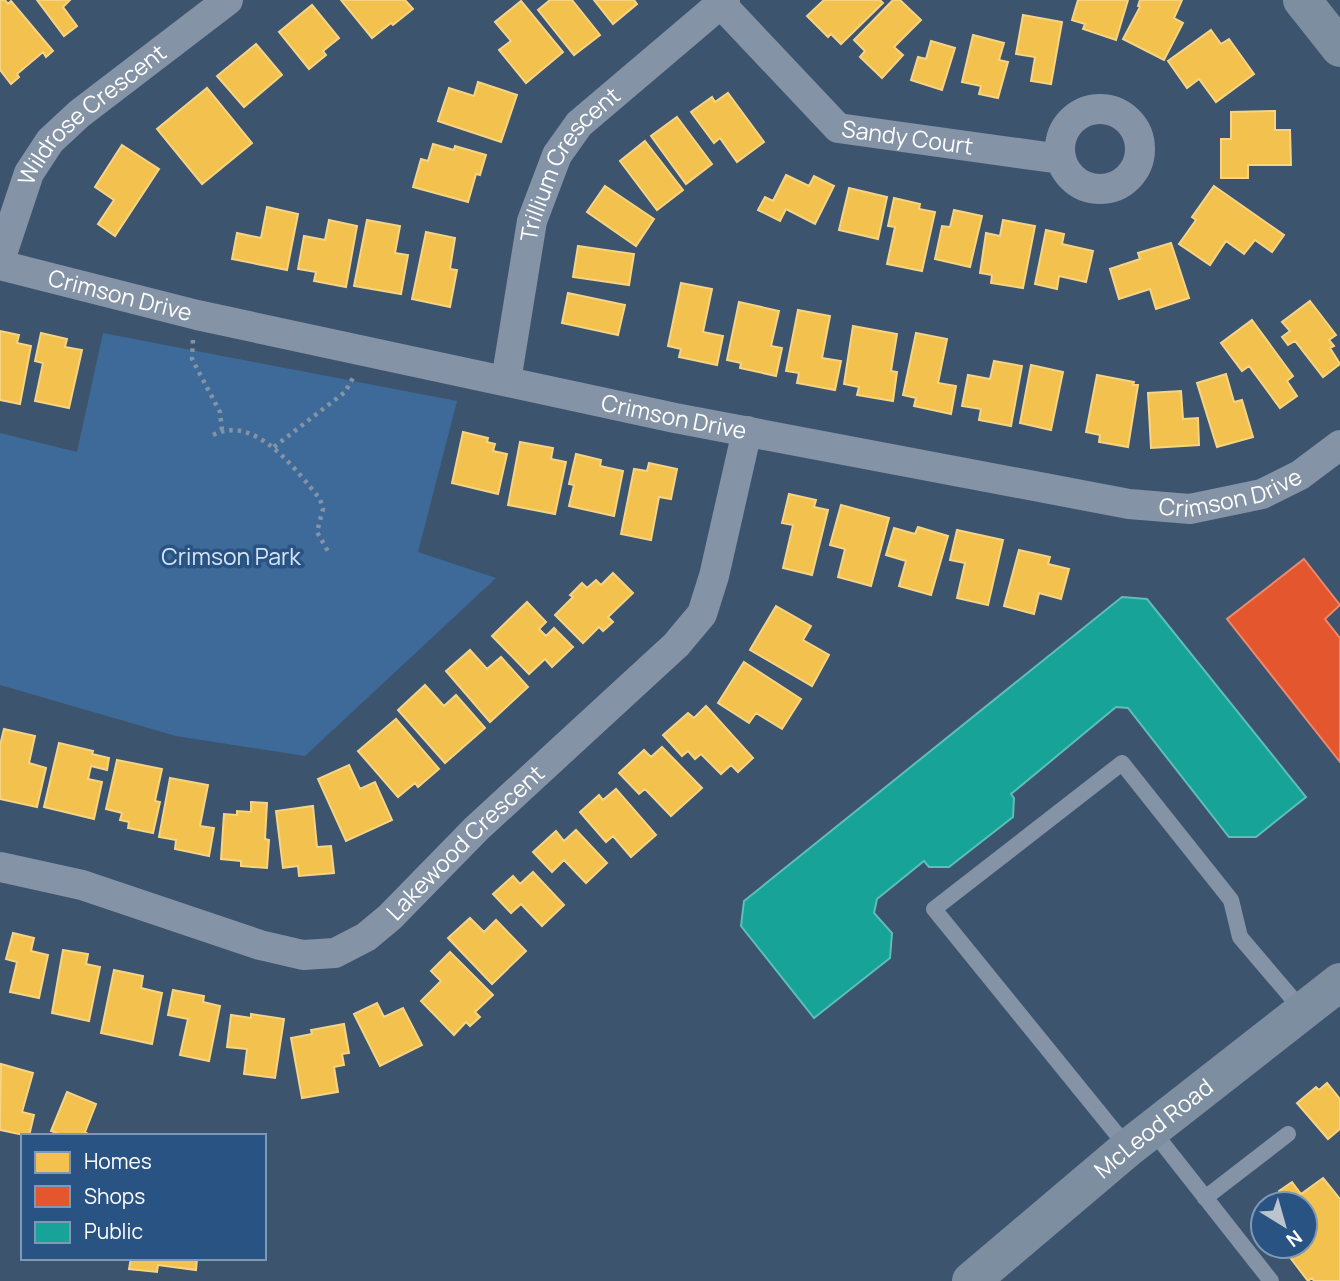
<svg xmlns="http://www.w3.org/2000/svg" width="1340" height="1281" font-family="Manrope,sans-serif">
<rect width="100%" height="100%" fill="#3d546f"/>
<path fill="#3e6a99" d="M 103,333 L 457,401 L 418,552 L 496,578 L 305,756 L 176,736 L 0,685 L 0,433 L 77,452 Z"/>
<path fill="#f2c14e" stroke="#f6d483" stroke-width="2" d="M 0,0 L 5,0 L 8,4 L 11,1 L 53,51 L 46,57 L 43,52 L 17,74 L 19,77 L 11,84 L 0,70 Z
M 37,0 L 70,0 L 63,7 L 77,26 L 64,36 Z
M 341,0 L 405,0 L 413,9 L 393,25 L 391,23 L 372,38 Z
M 550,0 L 572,0 L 600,35 L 574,55 L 538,10 Z
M 594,0 L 634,0 L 637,4 L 613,24 Z
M 824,0 L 880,0 L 883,3 L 841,44 L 831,34 L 828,37 L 807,16 Z
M 893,0 L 900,0 L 921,20 L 894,47 L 903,55 L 882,78 L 860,57 L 865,51 L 854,40 Z
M 1078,0 L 1128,0 L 1116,40 L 1083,29 L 1085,24 L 1072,20 Z
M 1140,0 L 1182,0 L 1174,18 L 1183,23 L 1164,60 L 1123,39 L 1140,7 L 1138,6 Z
M 521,1 L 563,52 L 526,83 L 499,50 L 511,41 L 495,22 Z
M 312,5 L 339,38 L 323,51 L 326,55 L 309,69 L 279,32 Z
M 1023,15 L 1062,22 L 1051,84 L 1031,81 L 1035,57 L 1016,54 Z
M 1211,30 L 1221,44 L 1229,39 L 1254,74 L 1216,102 L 1199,79 L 1187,88 L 1168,61 Z
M 973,35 L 1004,43 L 999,60 L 1008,62 L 998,98 L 979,94 L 981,86 L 962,82 Z
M 931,41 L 955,48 L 942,90 L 911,80 L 918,57 L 926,59 Z
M 256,44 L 282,75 L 244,107 L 217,76 Z
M 478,82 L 517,95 L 501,142 L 438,121 L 449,88 L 474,96 Z
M 207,88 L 252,143 L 202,184 L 157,129 Z
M 728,93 L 764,142 L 737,162 L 720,138 L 714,143 L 691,112 L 712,97 L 715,102 Z
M 1275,111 L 1275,130 L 1290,130 L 1291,165 L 1248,165 L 1248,178 L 1221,178 L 1221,139 L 1231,139 L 1231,112 Z
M 677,117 L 712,164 L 686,184 L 651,136 Z
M 645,141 L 683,190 L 657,210 L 620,161 Z
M 433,144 L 454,150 L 455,146 L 486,155 L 480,175 L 476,174 L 468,202 L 413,187 L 421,159 L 428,161 Z
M 122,145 L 159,169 L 115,236 L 98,224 L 114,200 L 95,187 Z
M 786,175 L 809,186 L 814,176 L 834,186 L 815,224 L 786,209 L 780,221 L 758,210 L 765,197 L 773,201 Z
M 605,186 L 654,219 L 636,246 L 587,212 Z
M 1214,186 L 1284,235 L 1272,252 L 1255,240 L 1244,254 L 1226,241 L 1210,265 L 1179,244 L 1196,220 L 1192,217 Z
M 849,188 L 887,197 L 878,239 L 839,230 Z
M 894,198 L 920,204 L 919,209 L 935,212 L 922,271 L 887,264 L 895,227 L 888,226 Z
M 267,207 L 298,214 L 287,270 L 232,259 L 237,233 L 261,238 Z
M 954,210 L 982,216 L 970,267 L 935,259 L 942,226 L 950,227 Z
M 329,220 L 357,226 L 346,287 L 314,281 L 316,272 L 298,269 L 304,236 L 325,240 Z
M 367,220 L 400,226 L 395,253 L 408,255 L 401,294 L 354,286 Z
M 1003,220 L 1035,226 L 1023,288 L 991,283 L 992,275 L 980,273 L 986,233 L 1000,236 Z
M 1046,230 L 1064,234 L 1062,244 L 1093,251 L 1086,282 L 1059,276 L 1057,289 L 1035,284 Z
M 426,232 L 455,238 L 450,269 L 457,270 L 450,307 L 412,299 Z
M 1171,243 L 1189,298 L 1156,309 L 1150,289 L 1119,299 L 1110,269 L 1140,259 L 1138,253 Z
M 578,246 L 634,254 L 629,285 L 573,277 Z
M 681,283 L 712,289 L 703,332 L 723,336 L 717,365 L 679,357 L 681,349 L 668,346 Z
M 568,293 L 625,305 L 618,335 L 562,323 Z
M 1310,301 L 1336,335 L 1329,340 L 1334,346 L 1330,348 L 1340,364 L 1323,377 L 1295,341 L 1288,345 L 1282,337 L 1290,331 L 1282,322 Z
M 739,302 L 779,311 L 771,346 L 782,348 L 776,376 L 740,368 L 741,363 L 727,360 Z
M 798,310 L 830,316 L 822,358 L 841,361 L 835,390 L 797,383 L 799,373 L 786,371 Z
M 1252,320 L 1293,376 L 1287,381 L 1297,396 L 1280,408 L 1249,366 L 1242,371 L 1221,343 Z
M 853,326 L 897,334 L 891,371 L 897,372 L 893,401 L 857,395 L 859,387 L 844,384 Z
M 0,331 L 19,335 L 17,343 L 31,346 L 20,404 L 0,400 Z
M 41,333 L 67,339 L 65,347 L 82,350 L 69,408 L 35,401 L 43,363 L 35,361 Z
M 916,333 L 947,339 L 938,383 L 956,386 L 951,414 L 914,406 L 916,398 L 903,395 Z
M 994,361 L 1022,366 L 1011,426 L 979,420 L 981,409 L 962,406 L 968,375 L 990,379 Z
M 1031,365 L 1063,372 L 1051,430 L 1020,423 Z
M 1226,374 L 1234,402 L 1242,400 L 1253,437 L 1217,447 L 1197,383 Z
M 1097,375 L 1134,382 L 1133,385 L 1138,385 L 1128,447 L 1099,442 L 1100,435 L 1086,432 Z
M 1181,391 L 1183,419 L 1198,418 L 1199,445 L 1151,448 L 1148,393 Z
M 463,432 L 488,438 L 487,442 L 495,444 L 493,451 L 507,454 L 498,494 L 452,483 Z
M 520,442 L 553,448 L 551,459 L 566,462 L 555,514 L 508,505 Z
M 576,454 L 601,460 L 600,466 L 623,471 L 614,516 L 569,506 L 574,485 L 569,484 Z
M 649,463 L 677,469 L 671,499 L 659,497 L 651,540 L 621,534 L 634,469 L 647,471 Z
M 789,494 L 816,500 L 814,507 L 828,510 L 812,575 L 783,568 L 793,525 L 782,523 Z
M 841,505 L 889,518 L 871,586 L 838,577 L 845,549 L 830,545 Z
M 918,527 L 948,536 L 931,595 L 899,586 L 906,561 L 886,555 L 894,528 L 915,534 Z
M 957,530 L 1003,540 L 988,605 L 957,598 L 965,563 L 950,560 Z
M 1019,550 L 1050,557 L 1048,564 L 1069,569 L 1061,599 L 1039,593 L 1034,614 L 1004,606 Z
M 613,573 L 633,593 L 608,617 L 613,622 L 603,631 L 599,627 L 583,643 L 555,615 L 573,597 L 570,595 L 582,583 L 587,588 L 596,580 L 601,585 Z
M 527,602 L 546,622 L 539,629 L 546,636 L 554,628 L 573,647 L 552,667 L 545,659 L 529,674 L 492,636 Z
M 776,606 L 811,626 L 803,640 L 829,655 L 812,686 L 750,650 Z
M 470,650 L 487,669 L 501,657 L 528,687 L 490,722 L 446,671 Z
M 744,662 L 801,699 L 782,729 L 756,713 L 749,723 L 718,703 Z
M 425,685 L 444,706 L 456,695 L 485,728 L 445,763 L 398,710 Z
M 706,706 L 753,758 L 738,772 L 731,765 L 721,774 L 701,754 L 695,759 L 688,751 L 682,756 L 663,735 L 688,713 L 694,718 Z
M 396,719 L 439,769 L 418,787 L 415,783 L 398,797 L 358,751 Z
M 4,729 L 35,736 L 29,763 L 46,768 L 37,807 L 0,799 L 0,745 Z
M 59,743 L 93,751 L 92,754 L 109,758 L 107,770 L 91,766 L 88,779 L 102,782 L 94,819 L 44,807 Z
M 662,747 L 702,788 L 671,816 L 645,789 L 639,794 L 619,773 L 644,750 L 651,757 Z
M 117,760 L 162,769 L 155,801 L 160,802 L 153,833 L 128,828 L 129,822 L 120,820 L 122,813 L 106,809 Z
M 349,765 L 360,789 L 375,782 L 392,820 L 346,841 L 318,779 Z
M 170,778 L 208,785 L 200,826 L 214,828 L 209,856 L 175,849 L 176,840 L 159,837 Z
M 616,789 L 656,835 L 631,857 L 613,836 L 606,842 L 580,812 L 599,795 L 603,800 Z
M 251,802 L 267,803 L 265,839 L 269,840 L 267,868 L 241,866 L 241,861 L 221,859 L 224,814 L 237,815 L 237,811 L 251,812 Z
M 313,806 L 317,847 L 331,846 L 334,873 L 299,876 L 298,866 L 283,868 L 276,811 Z
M 576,830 L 607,863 L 586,883 L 564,860 L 552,872 L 533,852 L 556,831 L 564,841 Z
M 533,872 L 564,905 L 542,926 L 521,904 L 511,913 L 493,894 L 513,876 L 520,884 Z
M 470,918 L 484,932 L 496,920 L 526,951 L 492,984 L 448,938 Z
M 13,933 L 34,938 L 31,951 L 48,955 L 39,998 L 10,992 L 17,962 L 6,959 Z
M 63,950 L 88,954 L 86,964 L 100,967 L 89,1021 L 52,1013 Z
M 450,952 L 493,995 L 475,1012 L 480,1017 L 470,1026 L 466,1022 L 454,1035 L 421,1001 L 441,981 L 431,971 Z
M 114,970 L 143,976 L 141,988 L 162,993 L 152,1044 L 101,1033 Z
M 173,990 L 204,996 L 203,1002 L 220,1006 L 209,1061 L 180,1055 L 188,1019 L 168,1015 Z
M 377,1003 L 384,1017 L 403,1008 L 422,1045 L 380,1066 L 354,1014 Z
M 251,1014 L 284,1019 L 275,1078 L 244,1074 L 247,1049 L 227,1047 L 231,1015 L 251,1018 Z
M 344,1024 L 349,1053 L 342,1054 L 344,1065 L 334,1067 L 338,1092 L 302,1098 L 291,1038 L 312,1034 L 311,1030 Z
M 1,1064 L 33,1073 L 22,1112 L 34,1115 L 29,1136 L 0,1130 Z
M 1327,1083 L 1340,1099 L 1340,1129 L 1328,1139 L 1297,1103 L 1316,1087 L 1319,1090 Z
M 67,1092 L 96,1104 L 85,1132 L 91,1136 L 64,1136 L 51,1131 Z
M 1323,1178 L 1340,1199 L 1340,1281 L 1314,1281 L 1312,1278 L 1308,1281 L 1282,1247 L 1305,1246 L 1305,1204 L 1287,1204 L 1279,1191 L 1292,1182 L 1301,1194 Z
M 131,1258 L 197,1258 L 196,1270 L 158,1265 L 157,1272 L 129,1269 Z"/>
<path fill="#e4572e" stroke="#ec896d" stroke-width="2" d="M 1304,559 L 1340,605 L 1325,619 L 1340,638 L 1340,762 L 1227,619 Z"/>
<path fill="#17a398" stroke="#5dbfb7" stroke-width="2" d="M 1122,597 L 1147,599 L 1306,797 L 1256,837 L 1229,837 L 1128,708 L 1116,707 L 1011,794 L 1014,798 L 1013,817 L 949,867 L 929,867 L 924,861 L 877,899 L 874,913 L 892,933 L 890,958 L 814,1018 L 741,926 L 744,901 Z"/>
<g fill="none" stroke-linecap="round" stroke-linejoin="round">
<path stroke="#8493a5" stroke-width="4.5" stroke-dasharray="3.5 5" stroke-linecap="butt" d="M 193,340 L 192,359 L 220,412 L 222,430
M 213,435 C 255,413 297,471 320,499 L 323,509 L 317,532 L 329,553
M 274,447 L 345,392 L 354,376"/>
<path stroke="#8493a5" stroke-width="16" d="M 1152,1130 L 1271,1281
M 1128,1148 L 934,909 L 1122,763 L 1231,900 L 1240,937 L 1303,1011
M 1205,1198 L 1288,1134"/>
<g stroke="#8493a5" stroke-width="30">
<path id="s1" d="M 720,3 L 838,128 L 1061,159"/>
<circle cx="1100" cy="149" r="40"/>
<path id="s2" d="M 0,260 L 29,173 L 50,141 L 79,114 L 228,0"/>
<path id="s3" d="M 0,265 L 197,315 L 675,418 L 1129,504 L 1190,509 L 1262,494 L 1300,475 L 1340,445"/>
<path id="s4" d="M 506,381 L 532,221 L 557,155 L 579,124 L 725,0"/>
<path id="s5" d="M 0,867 L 82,885 L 260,945 L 303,955 L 335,953 L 366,937 L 390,917 L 476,829 L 676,645 L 702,614 L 714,576 L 747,431"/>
</g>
<g stroke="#7e8ea1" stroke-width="38">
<path d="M 1302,0 L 1340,48"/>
<path id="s6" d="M 971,1281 L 1128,1148 L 1340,982"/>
</g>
</g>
<g text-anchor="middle" stroke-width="7" stroke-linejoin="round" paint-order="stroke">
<g font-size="23" fill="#fff" stroke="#295383">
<text dy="8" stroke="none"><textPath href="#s2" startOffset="178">Wildrose Crescent</textPath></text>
<text dy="8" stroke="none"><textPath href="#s1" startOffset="242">Sandy Court</textPath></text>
<text dy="8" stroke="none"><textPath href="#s4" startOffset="231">Trillium Crescent</textPath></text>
<text dy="8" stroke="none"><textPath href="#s3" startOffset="124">Crimson Drive</textPath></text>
<text dy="8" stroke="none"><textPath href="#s3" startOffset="691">Crimson Drive</textPath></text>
<text dy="8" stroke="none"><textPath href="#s3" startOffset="1258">Crimson Drive</textPath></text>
<text dy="8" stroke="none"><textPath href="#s5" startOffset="520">Lakewood Crescent</textPath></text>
<text dy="8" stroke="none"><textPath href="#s6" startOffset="238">McLeod Road</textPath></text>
</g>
<g font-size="23" fill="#d6e5f5" stroke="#295383">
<text x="231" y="565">Crimson Park</text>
</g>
</g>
<rect x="21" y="1134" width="245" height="126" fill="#295383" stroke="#7f98b5" stroke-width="2"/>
<rect x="35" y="1152" width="35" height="21" fill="#f2c14e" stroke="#7f98b5" stroke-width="2"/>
<text x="84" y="1169" font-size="21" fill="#ffffff">Homes</text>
<rect x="35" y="1186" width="35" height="21" fill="#e4572e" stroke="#7f98b5" stroke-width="2"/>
<text x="84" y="1204" font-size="21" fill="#ffffff">Shops</text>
<rect x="35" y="1222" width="35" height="21" fill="#17a398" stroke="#7f98b5" stroke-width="2"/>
<text x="84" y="1239" font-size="21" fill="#ffffff">Public</text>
<g transform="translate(1284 1225) rotate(143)"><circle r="33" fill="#295383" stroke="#7f98b5" stroke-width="2"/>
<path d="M0-5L12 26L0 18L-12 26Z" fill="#bbc3cd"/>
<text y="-10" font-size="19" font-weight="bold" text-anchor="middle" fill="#ffffff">N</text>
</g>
</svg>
